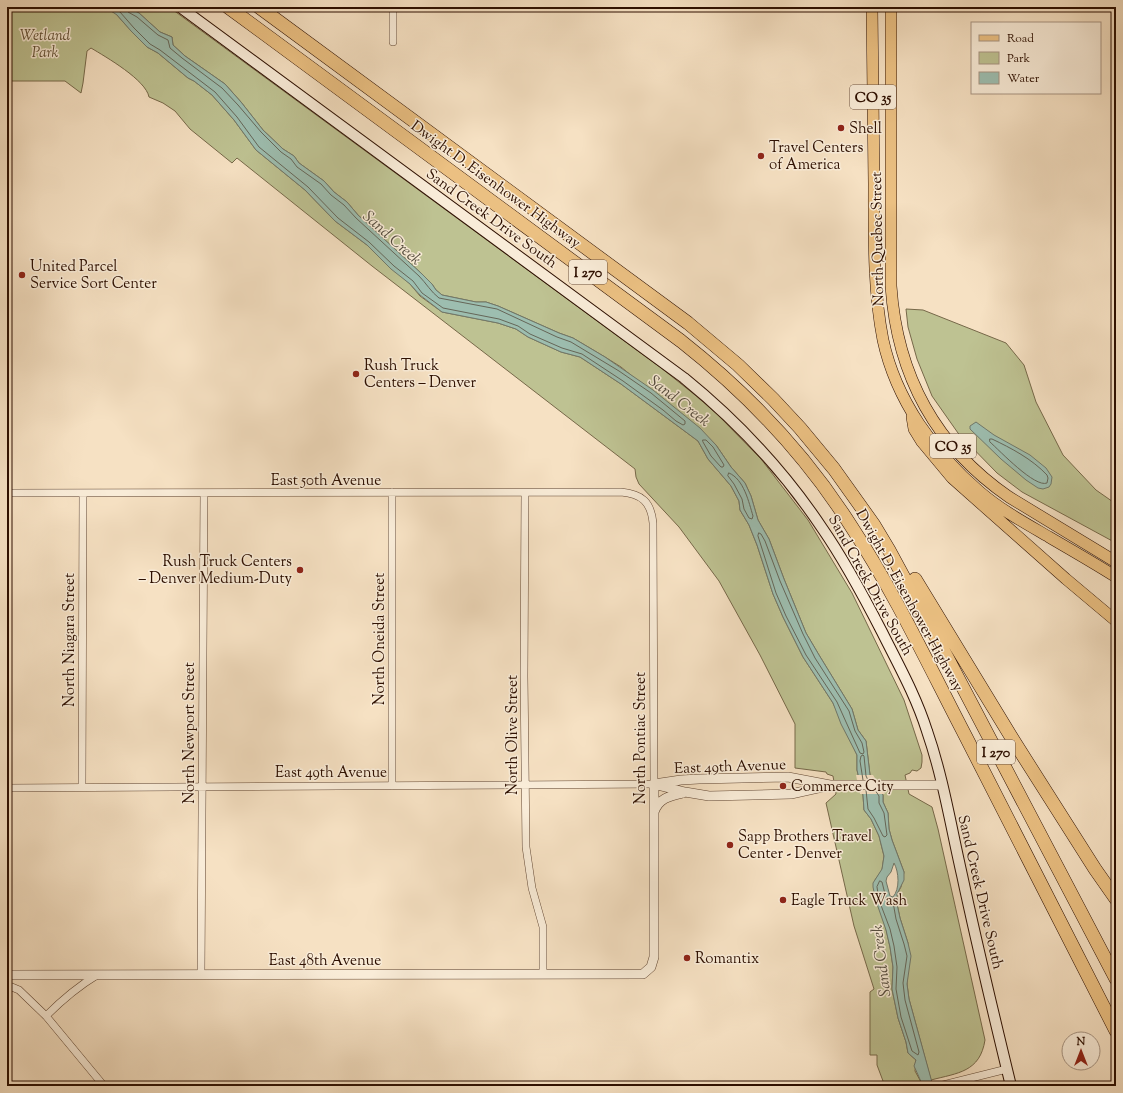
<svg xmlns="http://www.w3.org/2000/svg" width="1123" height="1093" font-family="'Sorts Mill Goudy',serif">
<rect width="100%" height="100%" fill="#f6e1c3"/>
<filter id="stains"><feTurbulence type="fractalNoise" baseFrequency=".005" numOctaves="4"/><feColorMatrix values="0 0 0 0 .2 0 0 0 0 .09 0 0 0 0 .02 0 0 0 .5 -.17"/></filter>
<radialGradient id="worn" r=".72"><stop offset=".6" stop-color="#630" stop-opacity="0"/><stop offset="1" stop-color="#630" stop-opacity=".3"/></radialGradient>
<path fill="#bec292" stroke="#766849" d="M 7,7 L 119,7 L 117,15 L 124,23 L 147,47 L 158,53 L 188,78 L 194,81 L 212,95 L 234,120 L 256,150 L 305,190 L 335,221 L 367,245 L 410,284 L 420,296 L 442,312 L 498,323 L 516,329 L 528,337 L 561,352 L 580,357 L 621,384 L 698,441 L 708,459 L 731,486 L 739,501 L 740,510 L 749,525 L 757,545 L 773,594 L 783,617 L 803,657 L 833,703 L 857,755 L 857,770 L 863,795 L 864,810 L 871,819 L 879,836 L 884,856 L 882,870 L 875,880 L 890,947 L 893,967 L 892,989 L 898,1018 L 906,1042 L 908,1053 L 916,1060 L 915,1071 L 921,1082 L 907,1086 L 901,1086 L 900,1082 L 882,1086 L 883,1081 L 877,1065 L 877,1055 L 870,1055 L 870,992 L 874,989 L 854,926 L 826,803 L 836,794 L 833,776 L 827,774 L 826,772 L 795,768 L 795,724 L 760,655 L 719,581 L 679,527 L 639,484 L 636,477 L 635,469 L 372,266 L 237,158 L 232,163 L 190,129 L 175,111 L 163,103 L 149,97 C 146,80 106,57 91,48 L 87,51 L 83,83 L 81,93 L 65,81 L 7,81 Z
M 127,7 L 169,7 L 660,367 L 695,395 L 717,414 L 761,459 L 808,520 L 852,593 L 904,700 L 922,755 L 922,762 L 921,768 L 917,771 L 912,770 L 910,773 L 905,775 L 909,794 L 932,807 L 938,829 L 985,1040 C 980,1072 958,1073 931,1080 L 909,999 L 907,984 L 908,943 L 900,918 L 897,904 L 897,894 L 901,887 L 904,872 L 892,840 L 889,829 L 888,813 L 883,802 L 883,795 L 870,775 L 866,741 L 858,730 L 852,709 L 819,655 L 806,633 L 784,579 L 769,539 L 758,520 L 751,496 L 745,483 L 731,467 L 716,445 L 621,367 L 605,357 L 573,338 L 559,333 L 498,306 L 486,302 L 476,302 L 442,295 L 436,290 L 432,284 L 422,274 L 358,215 L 347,202 L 334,192 L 324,181 L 299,163 L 294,156 L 283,149 L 263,130 L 241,102 L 225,84 L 185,56 L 173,45 L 172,37 L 160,32 L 139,13 Z
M 906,309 L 923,310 L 1006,343 L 1024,365 L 1036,402 L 1063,455 L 1096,490 L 1116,504 L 1116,543 L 1022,492 L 997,473 L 958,433 L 932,396 L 917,359 L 908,327 Z"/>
<path fill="#9dbeb0" stroke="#70786a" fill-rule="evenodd" d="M 105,7 L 127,7 L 139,13 L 160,32 L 172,37 L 173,45 L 185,56 L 225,84 L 241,102 L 263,130 L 283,149 L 294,156 L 299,163 L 324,181 L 334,192 L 347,202 L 358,215 L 422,274 L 432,284 L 436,290 L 442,295 L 476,302 L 486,302 L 498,306 L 559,333 L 573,338 L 605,357 L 653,390 L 700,428 L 716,445 L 731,467 L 745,483 L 751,496 L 758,520 L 769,539 L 784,579 L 806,633 L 819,655 L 852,709 L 858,730 L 866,741 L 870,775 L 883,795 L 883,802 L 888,813 L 889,829 L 892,840 L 904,872 L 904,880 L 897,894 L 897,904 L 900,918 L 908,943 L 911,956 L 907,984 L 909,999 L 933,1086 L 923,1086 L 914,1066 L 916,1060 L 908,1053 L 906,1042 L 898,1018 L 892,989 L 893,967 L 890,947 L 886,930 L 876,901 L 873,887 L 873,883 L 882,869 L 884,856 L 879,836 L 871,819 L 864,810 L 863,795 L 857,770 L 857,755 L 841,724 L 833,703 L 803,657 L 783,617 L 773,594 L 757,545 L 749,525 L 740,510 L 739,501 L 731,486 L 708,459 L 698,441 L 621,384 L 580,357 L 561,352 L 528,337 L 516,329 L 498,323 L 442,312 L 420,295 L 410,284 L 391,269 L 367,245 L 335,221 L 305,190 L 256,150 L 234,120 L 212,95 L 194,81 L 188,78 L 158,53 L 147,47 L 131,31 L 117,15 ZM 894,863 C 899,872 900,889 893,897 L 890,896 L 886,881 L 887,877 L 891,872 Z
M 976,422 L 994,435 L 1030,455 L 1046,468 L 1052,477 L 1051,484 L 1049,487 L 1043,489 L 1038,488 L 1026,480 L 1001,459 L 970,429 L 970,426 Z"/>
<path fill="#f6e1c3" d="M 856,775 L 873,775 L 885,794 L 860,794 Z"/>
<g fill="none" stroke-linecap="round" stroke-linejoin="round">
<path stroke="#656658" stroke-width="1" d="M 113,7 L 120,12 L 134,28 L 150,44 L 160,50 L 215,92 L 237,117 L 259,147 L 308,187 L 338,218 L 369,242 L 394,266 L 413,281 L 422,293 L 443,308 L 499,319 L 518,326 L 530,334 L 562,348 L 582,354 L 623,381 L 663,410 L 676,421 L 683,425 L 685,424 L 685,421 L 651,393 L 619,371 L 571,342 L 557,337 L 497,309 L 439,298 C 431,292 426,283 419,276 L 356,218 L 344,205 L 331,195 L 321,184 L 297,167 L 291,159 L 281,152 L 261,132 L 238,105 L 222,88 L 182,58 L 170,48 L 168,40 L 158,35 L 137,17 L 128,12 L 126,7
M 990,439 L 992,439 C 1011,448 1032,459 1047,475 L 1048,478 L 1047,483 C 1035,488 1000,451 990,442 Z
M 703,440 L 706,440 L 713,447 L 724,465 L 723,467 L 721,467 L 711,456 L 703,442 Z
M 729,473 C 744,479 749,503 753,516 L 752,519 L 749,518 L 744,509 L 742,499 L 734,484 L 728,476 Z
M 759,533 L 761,534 L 765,541 L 780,581 L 803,634 L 815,658 L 849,711 L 855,731 L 862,743 L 864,752 L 863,754 L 860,753 L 837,702 L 806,655 L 786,616 L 776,593 L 758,536 Z
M 863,780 L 860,761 L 861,756 L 863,755 L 864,756 L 866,776 L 868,780
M 866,790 L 868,809 L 874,818 L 883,836 L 885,837 L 887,835 L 884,813 L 879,803 L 879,796 L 875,790
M 880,881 L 882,882 L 886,898 L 893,902 L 896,919 L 904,944 L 907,956 L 903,983 L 905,1000 L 919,1052 L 918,1055 L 912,1051 L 901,1017 L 896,989 L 897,967 L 894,946 L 890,929 L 879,900 L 877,887 Z"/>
<g stroke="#5f4431" stroke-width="8">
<path id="minor" d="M 393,42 L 393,7
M 7,493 L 621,492 C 642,494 651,502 653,523 L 654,784 L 7,788
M 525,493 L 524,676 L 526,847 L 532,888 L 543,927 L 543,974
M 392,786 L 392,492
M 82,787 L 83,493
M 201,974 L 204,493
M 7,985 L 19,990 L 46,1016 L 104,1086
M 46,1016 C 63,999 77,987 97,975
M 939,1086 L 1007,1069"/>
</g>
<g stroke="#5f4431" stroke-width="10">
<path id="tertiary" d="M 654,784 L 681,780 L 699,779 L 788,777 L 830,785 L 942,785
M 657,785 L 685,792 L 709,796 L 791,794 L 827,786
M 654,812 C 659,798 670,796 683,793
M 7,975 L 643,974 L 651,967 L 654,957 L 654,784"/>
</g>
<g stroke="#2d0f00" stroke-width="12">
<path id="secondary" d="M 180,7 L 684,378 C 737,421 784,471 822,528 C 845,561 864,597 882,632 C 898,664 916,696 927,731 C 943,777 951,827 962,875 C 977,945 994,1016 1011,1086"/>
</g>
<g stroke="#2d0f00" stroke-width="12">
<path id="primary" d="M 872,7 C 873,66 873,125 874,184 C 874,236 873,289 883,340 C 896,400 934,453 980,492 C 1001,510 1025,523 1049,537 C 1071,550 1094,563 1116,577
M 891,7 L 891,286 C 897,375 935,446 1009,497 L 1116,562
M 912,417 L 914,429 L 922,442 L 952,478 L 1066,579 L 1116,621"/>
</g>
<g stroke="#2d0f00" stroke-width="14">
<path id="motorway" d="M 228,7 L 681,341 C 747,393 806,455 851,526 C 895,593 929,666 966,737 C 1016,835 1066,933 1116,1031
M 259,7 L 688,323 L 738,365 L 773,399 L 800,428 L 834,469 L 874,525 L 889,550 L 948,659 L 1116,979
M 915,579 L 1015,743 L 1095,869 L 1116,899"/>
</g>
<use href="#minor" stroke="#f9ecd8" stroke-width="7"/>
<use href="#tertiary" stroke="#f9ecd8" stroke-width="9"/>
<use href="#secondary" stroke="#f9ecd8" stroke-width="10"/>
<use href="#primary" stroke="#ebc082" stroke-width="11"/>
<use href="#motorway" stroke="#ebc082" stroke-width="13"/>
</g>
<g fill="#8f2418" stroke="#f9ecd8" stroke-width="1.5">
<circle cx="841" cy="128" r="4"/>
<circle cx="761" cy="156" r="4"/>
<circle cx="22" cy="275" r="4"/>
<circle cx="356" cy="374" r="4"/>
<circle cx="300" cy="570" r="4"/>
<circle cx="783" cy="786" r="4"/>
<circle cx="730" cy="845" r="4"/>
<circle cx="783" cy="900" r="4"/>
<circle cx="687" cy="958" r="4"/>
</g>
<g text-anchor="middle" stroke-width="3" stroke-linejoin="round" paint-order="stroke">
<g fill="#f9ecd8" stroke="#6a5141" stroke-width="1">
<rect x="850" y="85" width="46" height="24" rx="3"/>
<rect x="569" y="260" width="38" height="24" rx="3"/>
<rect x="930" y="434" width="46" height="24" rx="3"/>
<rect x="977" y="740" width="38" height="24" rx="3"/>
</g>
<g font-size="14" font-weight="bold" fill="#2d0f00">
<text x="873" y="102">CO 35</text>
<text x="588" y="277">I 270</text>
<text x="953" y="451">CO 35</text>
<text x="996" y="757">I 270</text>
</g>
<g font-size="15" font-style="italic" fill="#604e33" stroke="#f9ecd8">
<text x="45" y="40">Wetland<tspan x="45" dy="17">Park</tspan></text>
</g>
<g font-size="15" fill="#2d0f00" stroke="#f9ecd8" text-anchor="start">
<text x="849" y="133">Shell</text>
<text x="769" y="152">Travel Centers<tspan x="769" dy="17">of America</tspan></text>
<text x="30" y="271">United Parcel<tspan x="30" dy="17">Service Sort Center</tspan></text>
<text x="364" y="370">Rush Truck<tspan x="364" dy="17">Centers – Denver</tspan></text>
<text x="292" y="566" text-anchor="end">Rush Truck Centers<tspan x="292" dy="17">– Denver Medium-Duty</tspan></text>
<text x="791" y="791">Commerce City</text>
<text x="738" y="841">Sapp Brothers Travel<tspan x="738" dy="17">Center - Denver</tspan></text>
<text x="791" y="905">Eagle Truck Wash</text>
<text x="695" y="963">Romantix</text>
</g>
<g font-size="15" fill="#2d0f00" stroke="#f9ecd8">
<text transform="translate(496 184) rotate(36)" y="5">Dwight D. Eisenhower Highway</text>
<text transform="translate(492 218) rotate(36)" y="5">Sand Creek Drive South</text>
<text transform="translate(877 239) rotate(-91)" y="5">North Quebec Street</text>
<text x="326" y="485">East 50th Avenue</text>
<text transform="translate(871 585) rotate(61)" y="5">Sand Creek Drive South</text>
<text transform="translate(910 600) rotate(61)" y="5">Dwight D. Eisenhower Highway</text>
<text transform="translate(379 639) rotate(-90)" y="5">North Oneida Street</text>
<text transform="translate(69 640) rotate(-90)" y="5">North Niagara Street</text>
<text transform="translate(189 733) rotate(-90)" y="5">North Newport Street</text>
<text transform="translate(512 735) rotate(-90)" y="5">North Olive Street</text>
<text transform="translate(640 738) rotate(-90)" y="5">North Pontiac Street</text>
<text transform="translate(730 766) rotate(-2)" y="5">East 49th Avenue</text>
<text x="331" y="777">East 49th Avenue</text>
<text transform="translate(981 892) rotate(77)" y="5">Sand Creek Drive South</text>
<text x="325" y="965">East 48th Avenue</text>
</g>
<g font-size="16" font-style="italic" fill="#544c3e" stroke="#f9ecd8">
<text transform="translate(393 237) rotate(42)" y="6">Sand Creek</text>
<text transform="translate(680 400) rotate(38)" y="6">Sand Creek</text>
<text transform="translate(880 961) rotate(-97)" y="6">Sand Creek</text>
</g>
</g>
<rect width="1123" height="1093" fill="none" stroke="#f6e1c3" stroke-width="24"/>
<rect x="8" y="8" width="1107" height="1077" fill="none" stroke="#2d0f00" stroke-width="2"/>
<rect x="12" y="12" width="1099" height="1069" fill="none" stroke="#2d0f00"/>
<rect x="971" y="22" width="130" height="72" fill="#f9ecd8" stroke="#a79482"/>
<rect x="979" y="35" width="20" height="6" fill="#ebc082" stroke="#a79482"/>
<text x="1007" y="42" font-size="12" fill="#2d0f00">Road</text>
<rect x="979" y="52" width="20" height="12" fill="#bec292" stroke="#a79482"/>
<text x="1007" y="62" font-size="12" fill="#2d0f00">Park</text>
<rect x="979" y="72" width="20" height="12" fill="#9dbeb0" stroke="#a79482"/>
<text x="1007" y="82" font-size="12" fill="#2d0f00">Water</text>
<g transform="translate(1081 1051)"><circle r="19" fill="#f9ecd8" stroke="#a79482"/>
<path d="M0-3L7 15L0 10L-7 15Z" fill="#8f2418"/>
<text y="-6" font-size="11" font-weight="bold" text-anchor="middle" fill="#2d0f00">N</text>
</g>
<rect width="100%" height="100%" filter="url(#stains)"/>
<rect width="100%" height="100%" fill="url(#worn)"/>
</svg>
